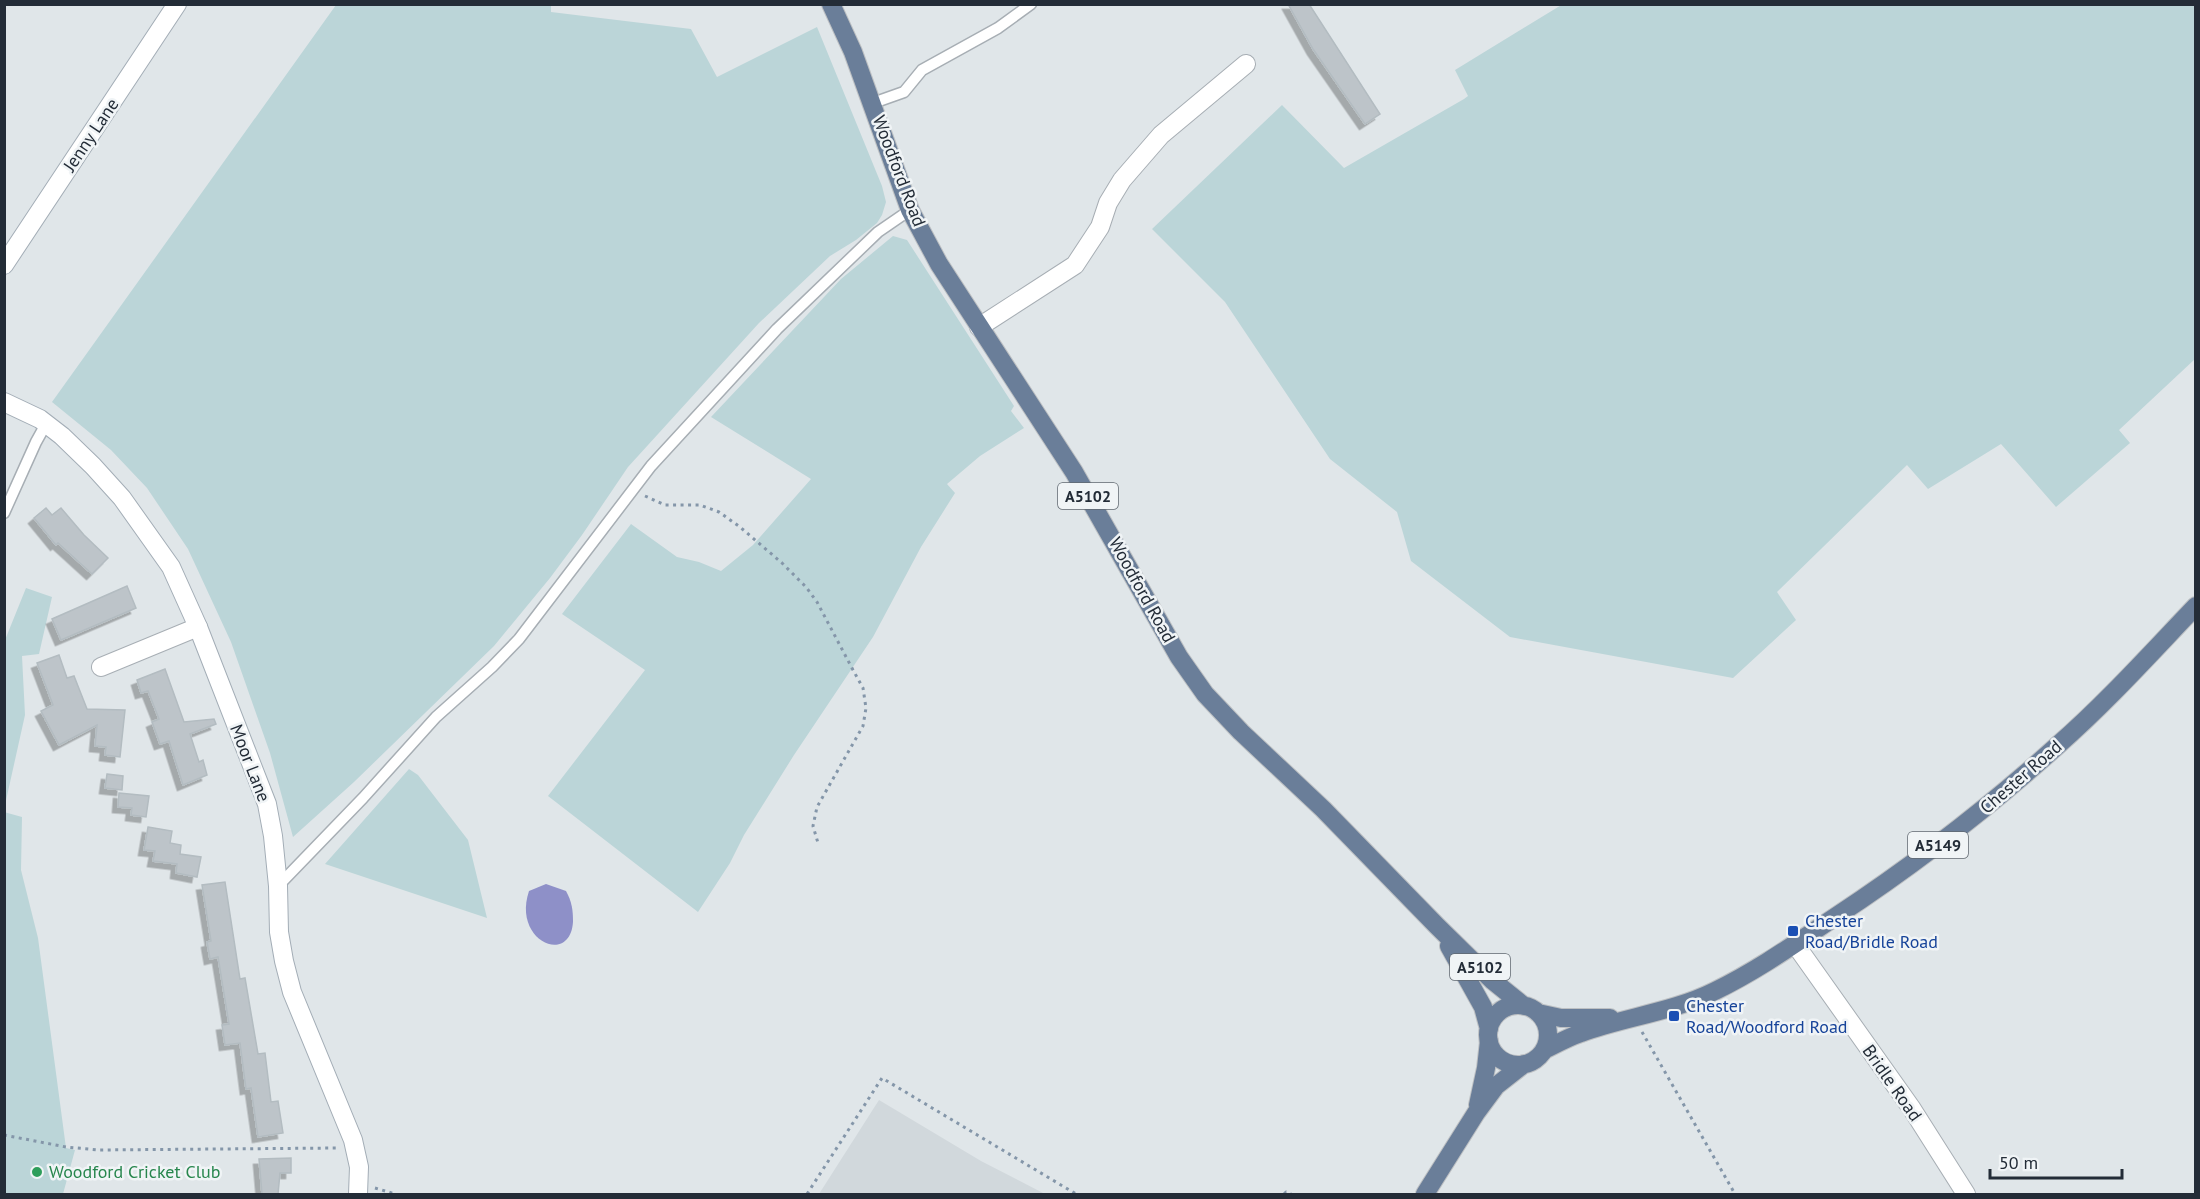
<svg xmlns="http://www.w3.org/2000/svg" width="2200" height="1199" font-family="'PT Sans',sans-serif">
<defs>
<filter id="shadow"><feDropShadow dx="-5.5" dy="5.5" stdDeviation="0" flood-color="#0004"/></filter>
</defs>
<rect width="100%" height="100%" fill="#e0e6e9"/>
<path fill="#d1d8dc" d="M 879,1100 L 981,1161 L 1045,1194 L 819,1194 Z"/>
<path fill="#bbd5d8" d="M 1563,4 L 2195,5 L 2195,359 L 2119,430 L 2130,443 L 2056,507 L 2001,444 L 1928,489 L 1907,465 L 1777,592 L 1796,620 L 1733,678 L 1510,637 L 1411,561 L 1397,512 L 1330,459 L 1225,302 L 1152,229 L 1282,105 L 1344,168 L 1464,99 L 1468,96 L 1455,70 Z
M 336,5 L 551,5 L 551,12 L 691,29 L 717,77 L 817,27 L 882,186 L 886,202 L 882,215 L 877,223 L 856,240 L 830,256 L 759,323 L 628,467 L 582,535 L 550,578 L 494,646 L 354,782 L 293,837 L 270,753 L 231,642 L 188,549 L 147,488 L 111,450 L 52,402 Z
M 893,236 L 907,240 L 1014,406 L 1011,411 L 1024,428 L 980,456 L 947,484 L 955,493 L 921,547 L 873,637 L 794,755 L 744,835 L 730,863 L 698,912 L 548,796 L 645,670 L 562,614 L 631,524 L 677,557 L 699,562 L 721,571 L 753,545 L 811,479 L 711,417 L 841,279 Z
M 26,588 L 52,597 L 39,654 L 22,656 L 25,715 L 5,805 L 5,640 Z
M 409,769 L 418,775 L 468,840 L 487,918 L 325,864 Z
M 4,812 L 22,817 L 21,870 L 38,938 L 66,1148 L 75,1150 L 63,1194 L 5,1194 Z"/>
<path fill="#8e90c8" d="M 546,884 L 566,891 C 572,902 573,910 573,922 C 570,966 512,941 529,891 Z"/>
<path fill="#bdc4c9" stroke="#b3bcc1" stroke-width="1.5" filter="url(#shadow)" d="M 1288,4 L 1309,4 L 1380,114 L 1365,124 L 1313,49 Z
M 46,508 L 52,515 L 61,508 L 84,535 L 108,558 L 92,574 L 58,543 L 56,545 L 34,518 Z
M 127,586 L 136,608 L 61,640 L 52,619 Z
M 59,655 L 67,678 L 74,676 L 87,709 L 125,710 L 120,757 L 105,755 L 106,747 L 95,746 L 97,725 L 59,745 L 41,711 L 53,705 L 37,663 Z
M 165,669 L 184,722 L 214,719 L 216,724 L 190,734 L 199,762 L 203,760 L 207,775 L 183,785 L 169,741 L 160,744 L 152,722 L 159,719 L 148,691 L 141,693 L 137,680 Z
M 107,774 L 123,776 L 122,790 L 105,788 Z
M 119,793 L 149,796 L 146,817 L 131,815 L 132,808 L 118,807 Z
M 148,827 L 172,831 L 170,843 L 181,845 L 180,854 L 201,857 L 197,877 L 176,873 L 177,864 L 153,861 L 155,851 L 144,850 Z
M 225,882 L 240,979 L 245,978 L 258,1054 L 265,1053 L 271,1102 L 278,1101 L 283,1133 L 258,1137 L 251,1088 L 246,1089 L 240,1043 L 225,1045 L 222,1025 L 229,1024 L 218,957 L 210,959 L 207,942 L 211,941 L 202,885 Z
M 291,1158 L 291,1173 L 280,1173 L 278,1194 L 262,1194 L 259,1159 Z"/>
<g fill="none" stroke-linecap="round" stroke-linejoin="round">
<g stroke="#a7aeb4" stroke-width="13">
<path id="lane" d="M 873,103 L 904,92 L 922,70 L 998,28 L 1031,4
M 4,513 L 36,442 L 46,424
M 278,886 L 363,798 L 436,717 L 492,667 L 519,639 L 651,466 L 777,329 L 878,232 L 910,210"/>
</g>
<g stroke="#a7aeb4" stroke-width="20">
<path id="street" d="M 979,327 L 1075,265 L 1100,227 L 1108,203 L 1122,180 L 1161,135 L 1246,64
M 101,667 L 198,627
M 1795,944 L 1912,1109 L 1966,1194"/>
</g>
<g stroke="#a3adb6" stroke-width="20">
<path id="secondary" d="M 4,265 L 177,4
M 4,402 L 40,419 L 62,436 L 93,466 L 122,498 L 171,567 L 198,627 L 267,804 L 273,836 L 278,886 L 279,932 L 284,961 L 292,992 L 353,1140 L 359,1167 L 358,1194"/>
</g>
<g stroke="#bdc0c3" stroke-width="20">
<path id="primary" d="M 831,4 L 853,52 L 910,210 L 939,264 L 1074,472 L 1179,657 L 1205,694 L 1241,732 L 1323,809 L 1437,926 L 1493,981 L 1524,1006
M 1449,946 L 1483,1007 L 1489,1029
M1488 1035a30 30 0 1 1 60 0a30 30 0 1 1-60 0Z
M 1538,1013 L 1561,1018 L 1610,1018
M 1544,1050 C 1556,1044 1569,1037 1581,1033 C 1625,1017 1673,1012 1715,991 C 1758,970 1796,943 1835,917 C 1914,865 1988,808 2058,745 C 2107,702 2151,653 2196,606
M 1478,1105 L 1486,1068 L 1489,1041
M 1425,1194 L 1476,1113 L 1496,1086 L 1524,1064"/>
</g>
<path stroke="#8496a9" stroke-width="3" stroke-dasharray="3 4.5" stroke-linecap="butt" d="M 645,496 L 665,505 L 700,505 L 719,512 L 740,527 L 782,563 L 806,587 L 817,602 L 853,670 L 863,688 L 866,708 L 863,726 L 817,807 L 813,826 L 818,843
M 1642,1032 L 1735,1194
M 4,1135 L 66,1147 L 99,1150 L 338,1148
M 375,1188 L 395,1194
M 807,1194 L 882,1078 L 1076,1194
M 1284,1194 L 1286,1192 L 1291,1194"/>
<use href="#lane" stroke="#fff" stroke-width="10"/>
<use href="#street" stroke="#fff" stroke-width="18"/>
<use href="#secondary" stroke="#fff" stroke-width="18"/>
<use href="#primary" stroke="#6a7e99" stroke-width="18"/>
</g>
<g fill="#1a4fb4" stroke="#f0f4f6" stroke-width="2">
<rect x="1787" y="925" width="12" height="12" rx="3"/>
<rect x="1668" y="1010" width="12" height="12" rx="3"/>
</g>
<circle fill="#2e9e5b" stroke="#f0f4f6" stroke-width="2" cx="37" cy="1172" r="6"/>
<g text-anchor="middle" stroke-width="5" stroke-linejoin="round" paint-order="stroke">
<g fill="#f0f4f6" stroke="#606870" stroke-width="1.5">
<rect x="1058" y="483" width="60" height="26" rx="4.5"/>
<rect x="1908" y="832" width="60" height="26" rx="4.5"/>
<rect x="1450" y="954" width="60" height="26" rx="4.5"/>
</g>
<g font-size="16" font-weight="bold" fill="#232c37">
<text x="1088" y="502">A5102</text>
<text x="1938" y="851">A5149</text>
<text x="1480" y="973">A5102</text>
</g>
<g font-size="18" fill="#232c37" stroke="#f0f4f6">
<text transform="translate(91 135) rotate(-56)" y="6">Jenny Lane</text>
<text transform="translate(899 171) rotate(69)" y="6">Woodford Road</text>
<text transform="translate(1142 590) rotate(61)" y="6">Woodford Road</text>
<text transform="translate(250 763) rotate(69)" y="6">Moor Lane</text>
<text transform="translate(2021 777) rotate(-41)" y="6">Chester Road</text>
<text transform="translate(1892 1083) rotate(55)" y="6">Bridle Road</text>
</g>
<g font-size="18" fill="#164399" stroke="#f0f4f6" text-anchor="start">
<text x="1805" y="927">Chester<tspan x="1805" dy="21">Road/Bridle Road</tspan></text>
<text x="1686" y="1012">Chester<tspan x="1686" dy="21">Road/Woodford Road</tspan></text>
</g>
<g font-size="18" fill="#27864d" stroke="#f0f4f6" text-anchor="start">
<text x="49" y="1178">Woodford Cricket Club</text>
</g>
</g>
<rect width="2200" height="1199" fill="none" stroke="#232c37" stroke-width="12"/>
<path d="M1990 1169v9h132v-9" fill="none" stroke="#232c37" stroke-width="3"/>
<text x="1999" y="1169" font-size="18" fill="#232c37" stroke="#f0f4f6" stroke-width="4.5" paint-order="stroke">50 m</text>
</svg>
